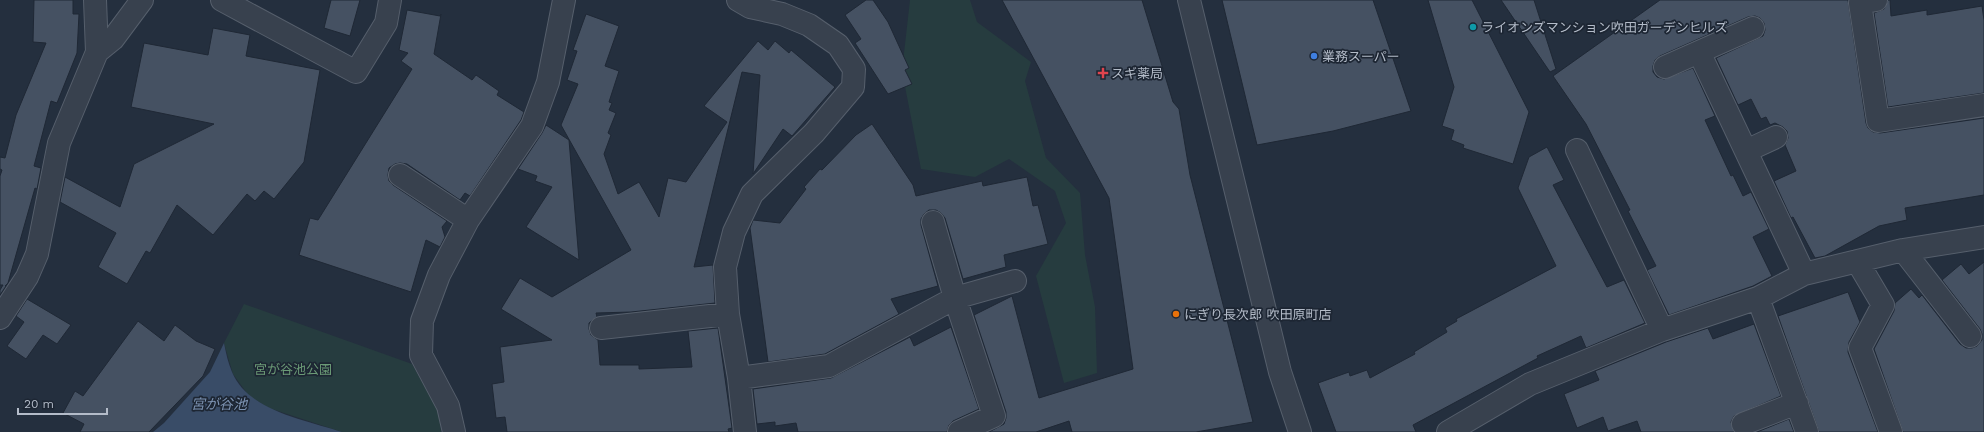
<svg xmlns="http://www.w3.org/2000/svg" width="1984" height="432" font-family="'Work Sans','Noto Sans JP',sans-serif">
<rect width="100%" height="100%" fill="#242f3e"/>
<path fill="#263c3f" d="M 910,0 L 970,0 L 977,22 L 1031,62 L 1025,81 L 1046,158 L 1080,193 L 1085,255 L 1095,307 L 1097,373 L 1064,383 L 1036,276 L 1066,223 L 1055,191 L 1009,159 L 975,177 L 921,169 L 902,71 Z
M 244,304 L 412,364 L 439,412 L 441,432 L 342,432 L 269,408 L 249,396 L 233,374 L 224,343 Z"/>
<path fill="#394c67" d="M 224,343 C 226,353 228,363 232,372 C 248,411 306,420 342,432 L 153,432 L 164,423 L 210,372 Z"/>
<path fill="#455162" stroke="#1f2835" d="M 34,0 L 73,0 L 73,14 L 79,14 L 77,53 L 57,103 L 51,101 L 34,166 L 41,168 L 37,189 L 35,188 L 8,283 L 5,286 L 6,286 L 0,295 L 0,290 L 3,285 L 0,285 L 0,176 L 2,170 L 0,169 L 0,157 L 5,158 L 16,115 L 46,43 L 33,42 Z
M 331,0 L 360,0 L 350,36 L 324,28 Z
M 866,0 L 873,0 L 888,22 L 909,68 L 905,70 L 912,84 L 888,94 L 855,43 L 861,39 L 845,15 Z
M 1002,0 L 1142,0 L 1173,102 L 1179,109 L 1190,175 L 1253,422 L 1196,432 L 1072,432 L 1069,421 L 1036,432 L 989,432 L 1004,424 L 1006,418 L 1006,412 L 974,315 L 1012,296 L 1039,398 L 1133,369 L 1109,198 Z
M 1222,0 L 1373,0 L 1411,111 L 1333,131 L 1257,145 Z
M 1428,0 L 1472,0 L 1529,112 L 1513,164 L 1463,148 L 1464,145 L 1451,140 L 1454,130 L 1442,126 L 1454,87 Z
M 1501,0 L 1534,0 L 1556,69 L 1550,72 Z
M 1660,0 L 1848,0 L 1866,123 L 1868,128 L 1873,132 L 1880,133 L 1984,118 L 1984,195 L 1905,208 L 1907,220 L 1879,226 L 1825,256 L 1815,258 L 1793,217 L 1791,218 L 1774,181 L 1796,171 L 1785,145 L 1788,138 L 1787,131 L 1783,127 L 1775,123 L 1770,125 L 1766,117 L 1761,119 L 1751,99 L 1738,105 L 1716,58 L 1763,36 L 1765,30 L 1764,23 L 1760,18 L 1755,16 L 1748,17 L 1660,56 L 1655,60 L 1653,66 L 1653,72 L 1657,77 L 1664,79 L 1693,68 L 1715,116 L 1705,120 L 1731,176 L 1733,175 L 1743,196 L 1751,192 L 1769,229 L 1753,237 L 1772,276 L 1753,286 L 1669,315 L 1647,270 L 1656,266 L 1628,211 L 1630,210 L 1586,124 L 1553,76 Z
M 1888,0 L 1890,0 L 1891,16 L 1927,10 L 1927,15 L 1982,6 L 1984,20 L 1984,93 L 1888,107 L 1874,13 L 1884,9 Z
M 407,10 L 440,16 L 441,14 L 434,54 L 472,80 L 476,75 L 499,91 L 497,95 L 524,112 L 521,120 L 470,196 L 465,193 L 460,200 L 407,164 L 400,163 L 395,164 L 389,168 L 388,175 L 389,181 L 393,185 L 447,221 L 442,227 L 445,237 L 440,247 L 426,240 L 411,292 L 299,255 L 310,218 L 318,220 L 412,69 L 401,61 L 408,53 L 399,50 Z
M 586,14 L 619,26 L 605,66 L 619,71 L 609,102 L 612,103 L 609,110 L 616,113 L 608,133 L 611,135 L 604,154 L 618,194 L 639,182 L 659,217 L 668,178 L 686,182 L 727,122 L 704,106 L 758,41 L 768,50 L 775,41 L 789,53 L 791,50 L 835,87 L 792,136 L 783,129 L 753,174 L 760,75 L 742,72 L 694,267 L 713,265 L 715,303 L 631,312 L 596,313 L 597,317 L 589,323 L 589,329 L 591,335 L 598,340 L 600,365 L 639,365 L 639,369 L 692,367 L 688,331 L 718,328 L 732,428 L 728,429 L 729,432 L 507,432 L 505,417 L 496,418 L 492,384 L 504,382 L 500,347 L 552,340 L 501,309 L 520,278 L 552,297 L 631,250 L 561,125 L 578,84 L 567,80 L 577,51 L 573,50 Z
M 213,28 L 250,35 L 246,56 L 320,70 L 304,162 L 274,199 L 264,191 L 255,201 L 247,194 L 213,235 L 177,205 L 150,253 L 146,251 L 127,284 L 98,267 L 116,233 L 60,202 L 65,177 L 120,207 L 134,164 L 214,124 L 131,107 L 144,43 L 208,55 Z
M 872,124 L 913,185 L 916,196 L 982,181 L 983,186 L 1027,177 L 1033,206 L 1038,205 L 1048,244 L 1004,255 L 1006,267 L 963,279 L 945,218 L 941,213 L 936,210 L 929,210 L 924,214 L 921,219 L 921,225 L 938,286 L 891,299 L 899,314 L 825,354 L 768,362 L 750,228 L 753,220 L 780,223 L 806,189 L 804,187 L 820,169 L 822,170 L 856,135 Z
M 546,125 L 569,140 L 579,260 L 526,227 L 552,187 L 535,181 L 537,176 L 518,169 L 542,133 Z
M 1547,147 L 1564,180 L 1553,185 L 1607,287 L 1624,280 L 1645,323 L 1586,348 L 1581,336 L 1537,356 L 1538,358 L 1413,425 L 1416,432 L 1336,432 L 1318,383 L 1349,372 L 1350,376 L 1367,370 L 1370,378 L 1415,354 L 1414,352 L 1447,332 L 1445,328 L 1457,321 L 1456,319 L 1556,266 L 1518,188 L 1529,157 Z
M 1984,262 L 1984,432 L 1903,432 L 1874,349 L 1894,311 L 1895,303 L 1911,289 L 1919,298 L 1922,295 L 1960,344 L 1966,348 L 1972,348 L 1977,346 L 1982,340 L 1982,334 L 1980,329 L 1942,280 L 1961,264 L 1969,274 Z
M 1848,292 L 1860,322 L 1849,342 L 1848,352 L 1878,432 L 1819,432 L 1778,316 Z
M 27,299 L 71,325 L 57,344 L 43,335 L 26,359 L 7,346 L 24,322 L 16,316 Z
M 138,321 L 164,341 L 175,325 L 196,341 L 215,349 L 203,376 L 149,432 L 80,432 L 84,424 L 63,413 L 75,391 L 83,396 Z
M 1754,324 L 1781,396 L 1734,416 L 1731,422 L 1734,432 L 1641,432 L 1637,421 L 1608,431 L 1603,417 L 1577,428 L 1564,394 L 1599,380 L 1595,371 L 1666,342 L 1708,328 L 1713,339 Z
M 951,327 L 979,409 L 953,421 L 949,425 L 947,432 L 798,432 L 796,423 L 775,426 L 775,422 L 757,424 L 753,389 L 831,378 L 910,337 L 914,346 Z
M 1789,419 L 1794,432 L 1757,432 Z"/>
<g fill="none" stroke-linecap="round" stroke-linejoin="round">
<g stroke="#565f6c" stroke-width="24">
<path id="minor" d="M 222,0 L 356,72 L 386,23 L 390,0
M 738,0 L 750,7 L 782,14 L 809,25 L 838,45 L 854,69 L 853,87 L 814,133 L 752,194 L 734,232 L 725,267 L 728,314 L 739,378 L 745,432
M 1189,0 L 1280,372 L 1300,432
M 1876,0 L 1860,3 L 1878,121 L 1984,105
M 97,52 L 113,39 L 142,0
M 1699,52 L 1804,274
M 1665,67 L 1753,28
M 1577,150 L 1662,330
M 1746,151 L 1776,137
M 400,175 L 468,220
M 933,222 L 955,298 L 994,416 L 959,432
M 1903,250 L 1970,336
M 1857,261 L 1883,305 L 1860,348 L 1891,432
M 1758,298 L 1807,432
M 0,318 L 27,277 L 37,254 L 59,143 L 97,52 L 95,0
M 601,328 L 728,314
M 739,378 L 829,366 L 955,298 L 1015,281
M 1743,424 L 1797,403
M 454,432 L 448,406 L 421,355 L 422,321 L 439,275 L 468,220 L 532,126 L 548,82 L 564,0
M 1448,432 L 1530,384 L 1662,330 L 1758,298 L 1804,274 L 1903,250 L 1984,237"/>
</g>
<use href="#minor" stroke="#38414e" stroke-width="22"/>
</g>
<circle fill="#0f9aa8" stroke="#1d2633" stroke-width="1.5" cx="1473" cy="27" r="4"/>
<circle fill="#3f7fe0" stroke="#1d2633" stroke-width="1.5" cx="1314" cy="56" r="4"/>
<path fill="#e0444e" stroke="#1d2633" stroke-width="1.5" d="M1101 67h4v4h4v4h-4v4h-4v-4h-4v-4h4z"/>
<circle fill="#e8710a" stroke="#1d2633" stroke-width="1.5" cx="1176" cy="314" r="4"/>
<g text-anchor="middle" stroke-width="3.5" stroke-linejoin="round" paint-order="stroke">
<g font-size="13" fill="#b4bcc9" stroke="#1d2633" text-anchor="start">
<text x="1481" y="32">ライオンズマンション吹田ガーデンヒルズ</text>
<text x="1322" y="61">業務スーパー</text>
<text x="1111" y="78">スギ薬局</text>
<text x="1184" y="319">にぎり長次郎 吹田原町店</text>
</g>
<g font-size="13" fill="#6b9a76" stroke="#1d2633">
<text x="293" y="374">宮が谷池公園</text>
</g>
<g font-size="14" font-style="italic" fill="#7c92b1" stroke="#1d2633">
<text x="219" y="409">宮が谷池</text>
</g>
</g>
<path d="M18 408v6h89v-6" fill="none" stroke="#b4bcc9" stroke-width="2"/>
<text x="24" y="408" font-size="12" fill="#b4bcc9" stroke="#1d2633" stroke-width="3" paint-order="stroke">20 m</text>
</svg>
